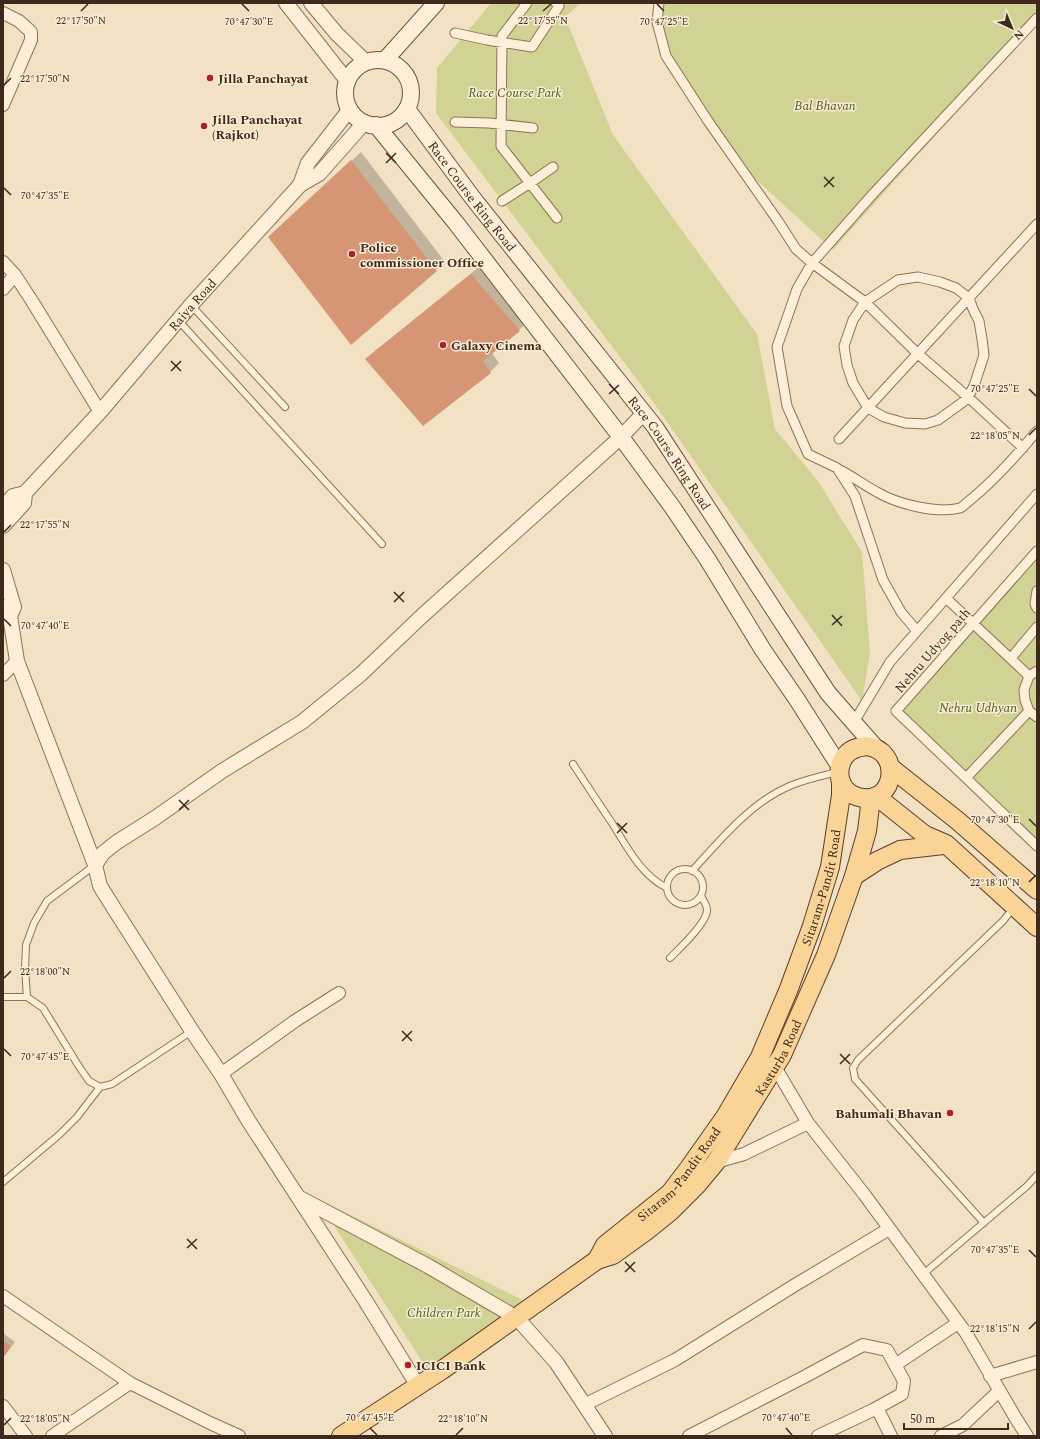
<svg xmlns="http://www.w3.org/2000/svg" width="1040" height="1439" font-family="Spectral,serif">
<rect width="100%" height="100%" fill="#f3e1c3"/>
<path fill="#d1d395" d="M 491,3 L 581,3 L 565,17 L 613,135 L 757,334 L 775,429 L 818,481 L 862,552 L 870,653 L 862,701 L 644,389 L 436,113 L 437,68 Z
M 663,3 L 1037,3 L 1037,21 L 833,250 L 740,165 L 685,85 L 657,22 Z
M 1037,551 L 1037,846 L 896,711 Z
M 316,1198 L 533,1305 L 431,1375 Z"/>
<path fill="#0003" d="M 361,152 L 445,262 L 436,270 L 269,237 Z
M 480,266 L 528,322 L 492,353 L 499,363 L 490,372 L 375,351 Z
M 3,1333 L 15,1342 L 3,1358 Z"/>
<path fill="#d69574" d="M 351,160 L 437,271 L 351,345 L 268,237 Z
M 471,274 L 520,331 L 483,361 L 491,373 L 423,426 L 365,359 Z
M 3,1340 L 11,1346 L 3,1358 Z"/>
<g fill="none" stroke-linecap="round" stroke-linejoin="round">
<g stroke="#907157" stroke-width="8">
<path id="service" d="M 191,305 L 285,407
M 178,320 L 382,544
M 573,764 C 586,784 599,804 612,823 C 627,847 641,875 667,888
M667 887a18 18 0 1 1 36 0a18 18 0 1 1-36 0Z
M 692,871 C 721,839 752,801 792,785 C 807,779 822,776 837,772
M 670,958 C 679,949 707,923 707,910 C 707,905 703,900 701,896
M 3,997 L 27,997 L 43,1008 L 78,1065 L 89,1081 L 100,1087
M 27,997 L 25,968 L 26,945 L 34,923 L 47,901 L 95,865
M 3,1182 L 59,1135 L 77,1117 L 100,1087 L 112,1084 L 192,1031
M 984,1223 L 855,1079 L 853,1068 L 858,1060 L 1003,921 L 1014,907
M 922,1275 L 1027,1186 L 1037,1175"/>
</g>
<g stroke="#907157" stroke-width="11">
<path id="pedestrian" d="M 527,3 L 502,36 L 501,146 L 557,218
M 659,3 L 657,22 L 666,56 L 708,121 L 778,221 L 796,249 L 812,263 L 865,302 L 917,353 L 968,397 L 1023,448
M 455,33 L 487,40 L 532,47 L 559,6 L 556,3
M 455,122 L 489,123 L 533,128
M 502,201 L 530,183 L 553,167
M 918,277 L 940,282 L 956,288 L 969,298 L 973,309 L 979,321 L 982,339 L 984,355 L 974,386 L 968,397 L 963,402 L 938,420 L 925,424 L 905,423 L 884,417 L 868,408 L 853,383 L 847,365 L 844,346 L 853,320 L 865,302 L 898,280 Z
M 839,439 L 1037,224
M 838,469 C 852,476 864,485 877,492 C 897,504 937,514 960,508 C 963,507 966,503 969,501 C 994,481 1017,455 1037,431
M 1037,551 L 896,711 L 1037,846
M 1037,591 L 1035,604 L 1037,608
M 946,598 L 1029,676
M 917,631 L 901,612 L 883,580 L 855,496 L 837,468 L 808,454 L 787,406 L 777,347 L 797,289 L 812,263 L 872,195 L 1037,18
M 1011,658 L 1037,627
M 1037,671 L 1029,676 L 1024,690 L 1025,700 L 1029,711 L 1037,717
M 854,722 L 890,662 L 1037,494
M 966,778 L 1029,711"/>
</g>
<g stroke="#907157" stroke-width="14">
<path id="minor" d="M 3,13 L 19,21 L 31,32 L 31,40 L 3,105
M 3,262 L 15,275 L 32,301 L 100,412
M 3,289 L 15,275
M 3,675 L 17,661
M 771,1064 L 775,1067 L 808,1123
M 221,1074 L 295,1021 L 339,993
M 716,1162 L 744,1154 L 808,1123 L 864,1194 L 966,1333 L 1015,1417 L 1027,1436
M 3,1296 L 130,1383 L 210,1423 L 239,1436
M 895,1365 L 958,1323
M 990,1376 L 1037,1362
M 584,1405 L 675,1360 L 795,1285 L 889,1229
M 3,1406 L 26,1436
M 877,1408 L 891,1436
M 52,1436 L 130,1383
M 689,1436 L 804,1377 L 863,1345 L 887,1350 L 904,1381 L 902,1394 L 873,1410 L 818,1436
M 941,1436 L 963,1425 L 999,1391"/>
</g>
<g stroke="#907157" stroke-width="16">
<g id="tertiary">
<path d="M 286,3 L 348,82"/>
<path d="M 311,3 L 337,34 L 366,62"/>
<path d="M 300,185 L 308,163 L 350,109"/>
<path id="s1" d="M 3,508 L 13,496 L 25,493 L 100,412 L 191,305 L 300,185 L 319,174 L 365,122"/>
<path d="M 3,526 L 24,503 L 25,493"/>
<path d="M 3,570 L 14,607 L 10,616"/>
<path d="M 3,607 L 10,616 L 17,661 L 95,865"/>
<path d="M 298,1197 L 428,1266 L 517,1318 L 556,1362 L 605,1436"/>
<path d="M 418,1386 L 365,1300 L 248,1120 L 221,1074 L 192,1031 L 115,910 L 100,886 L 95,865 L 103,853 L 117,842 L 155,818 L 222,771 L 302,722 L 361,674 L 423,615 L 621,437 L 644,413"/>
</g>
</g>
<g stroke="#72523a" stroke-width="18">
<g id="secondary">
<path d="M 385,60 L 436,3"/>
<circle cx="378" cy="93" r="33"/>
<path id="s2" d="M 407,109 L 472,197 L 655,427 L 828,693 L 877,749"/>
<path d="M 376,125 L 456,223 L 621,437 L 673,508 L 708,560 L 763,650 L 796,698 L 840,767"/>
</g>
</g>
<g stroke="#5d3f2c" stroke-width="20">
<g id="primary">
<path d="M 866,746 C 903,750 895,803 863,798 C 856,797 851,795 846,790 C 834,777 839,753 857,748 C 860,747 863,747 866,746 Z"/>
<path d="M 890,767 L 958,821 L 1037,890"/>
<path d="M 876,796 L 925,835 L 946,844 L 1037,927"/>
<path d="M 854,876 L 877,861 L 900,850 L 943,845"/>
<path id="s3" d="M 597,1260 L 613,1255 L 645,1232 L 671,1211 L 696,1186 L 716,1162 L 782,1055 L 826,955 L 854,876 L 867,831 L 871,798"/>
<path id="s4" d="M 341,1436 L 442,1370 L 597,1260 L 605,1245 L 670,1193 L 689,1168 L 725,1117 L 760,1057 L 788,991 L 812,926 L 830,867 L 841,795 L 841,782"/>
</g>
</g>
<use href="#service" stroke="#fdefd8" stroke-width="6"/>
<use href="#pedestrian" stroke="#fdefd8" stroke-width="9"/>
<use href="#minor" stroke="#fdefd8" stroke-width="12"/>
<use href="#tertiary" stroke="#fdefd8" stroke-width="14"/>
<use href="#secondary" stroke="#fdefd8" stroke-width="16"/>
<use href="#primary" stroke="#fad397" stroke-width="18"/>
</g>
<path fill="none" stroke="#3e2a1d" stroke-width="1.5" d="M 242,4 L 249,11M 657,4 L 664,11M 81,11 L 88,4M 543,11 L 551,4M 4,85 L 11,78M 386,153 L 396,163M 386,163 L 396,153M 824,177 L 834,187M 824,187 L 834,177M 4,188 L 11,195M 171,361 L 181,371M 171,371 L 181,361M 609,384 L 619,394M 1029,389 L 1036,396M 609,394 L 619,385M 1029,435 L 1036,428M 4,532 L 11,525M 394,592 L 404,602M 394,602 L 404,592M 832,615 L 842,626M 4,619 L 11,626M 832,625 L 842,616M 179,800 L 189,810M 179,810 L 189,800M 1029,819 L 1036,826M 617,823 L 627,833M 617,833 L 627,823M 1029,882 L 1036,875M 4,978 L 11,971M 402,1031 L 412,1041M 402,1041 L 412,1031M 4,1049 L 11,1056M 840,1054 L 850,1064M 840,1064 L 850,1054M 187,1239 L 197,1249M 187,1248 L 197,1239M 1029,1250 L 1036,1257M 625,1262 L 635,1272M 625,1272 L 635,1262M 1029,1329 L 1036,1322M 4,1425 L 11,1418M 370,1428 L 377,1435M 786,1428 L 792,1435M 456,1435 L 463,1428"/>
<g fill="#a7202c" stroke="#f9ebd4" stroke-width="1.5">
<circle cx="210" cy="78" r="4"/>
<circle cx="204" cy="126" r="4"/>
<circle cx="352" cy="254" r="4"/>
<circle cx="443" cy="345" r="4"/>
<circle cx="950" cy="1113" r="4"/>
<circle cx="408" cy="1365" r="4"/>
</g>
<g text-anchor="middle" stroke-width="3" stroke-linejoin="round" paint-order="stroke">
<g font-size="13" font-weight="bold" fill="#3e2a1d" stroke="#f9ebd4" text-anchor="start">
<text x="218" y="83">Jilla Panchayat</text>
<text x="212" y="124">Jilla Panchayat<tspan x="212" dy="15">(Rajkot)</tspan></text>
<text x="360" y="252">Police<tspan x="360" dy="15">commissioner Office</tspan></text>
<text x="451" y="350">Galaxy Cinema</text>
<text x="942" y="1118" text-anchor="end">Bahumali Bhavan</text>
<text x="416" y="1370">ICICI Bank</text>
</g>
<g font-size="13" font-style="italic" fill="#535d21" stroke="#f9ebd4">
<text x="515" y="97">Race Course Park</text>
<text x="825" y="110">Bal Bhavan</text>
<text x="978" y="712">Nehru Udhyan</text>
<text x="444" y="1317">Children Park</text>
</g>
<g font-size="13" fill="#3e2a1d" stroke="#f9ebd4">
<text dy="5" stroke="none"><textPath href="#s2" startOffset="109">Race Course Ring Road</textPath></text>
<text dy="5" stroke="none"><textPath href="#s1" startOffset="280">Raiya Road</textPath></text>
<text dy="5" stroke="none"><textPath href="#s2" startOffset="433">Race Course Ring Road</textPath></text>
<text transform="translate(932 650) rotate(-49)" y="5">Nehru Udyog path</text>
<text dy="5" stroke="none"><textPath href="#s4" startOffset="755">Sitaram-Pandit Road</textPath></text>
<text dy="5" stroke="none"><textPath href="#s3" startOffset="278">Kasturba Road</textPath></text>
<text dy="5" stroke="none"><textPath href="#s4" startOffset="431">Sitaram-Pandit Road</textPath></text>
</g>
</g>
<g font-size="10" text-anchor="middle" fill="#3e2a1d" stroke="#f9ebd4" stroke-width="3" stroke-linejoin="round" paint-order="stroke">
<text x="81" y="24">22°17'50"N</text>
<text x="543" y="24">22°17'55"N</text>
<text x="249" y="25">70°47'30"E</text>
<text x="664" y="25">70°47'25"E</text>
<text x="45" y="82">22°17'50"N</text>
<text x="45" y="199">70°47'35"E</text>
<text x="995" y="392">70°47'25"E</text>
<text x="995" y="439">22°18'05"N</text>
<text x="45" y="528">22°17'55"N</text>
<text x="45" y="629">70°47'40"E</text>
<text x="995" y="823">70°47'30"E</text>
<text x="995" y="886">22°18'10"N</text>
<text x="45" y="975">22°18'00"N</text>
<text x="45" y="1060">70°47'45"E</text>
<text x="995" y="1253">70°47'35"E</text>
<text x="995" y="1332">22°18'15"N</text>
<text x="370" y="1421">70°47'45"E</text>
<text x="786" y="1421">70°47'40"E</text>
<text x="463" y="1422">22°18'10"N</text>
<text x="45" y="1422">22°18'05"N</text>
</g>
<rect width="1040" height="1439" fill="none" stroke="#3e2a1d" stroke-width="8"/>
<g transform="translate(1012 28) rotate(136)" stroke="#f9ebd4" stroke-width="3" paint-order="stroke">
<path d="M0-3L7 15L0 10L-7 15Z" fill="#3e2a1d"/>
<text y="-6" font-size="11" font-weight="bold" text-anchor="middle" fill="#3e2a1d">N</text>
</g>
<path d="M904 1423v6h104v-6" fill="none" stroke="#3e2a1d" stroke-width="2"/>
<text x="910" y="1423" font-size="12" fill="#3e2a1d" stroke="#f9ebd4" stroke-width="3" paint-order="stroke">50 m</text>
</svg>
